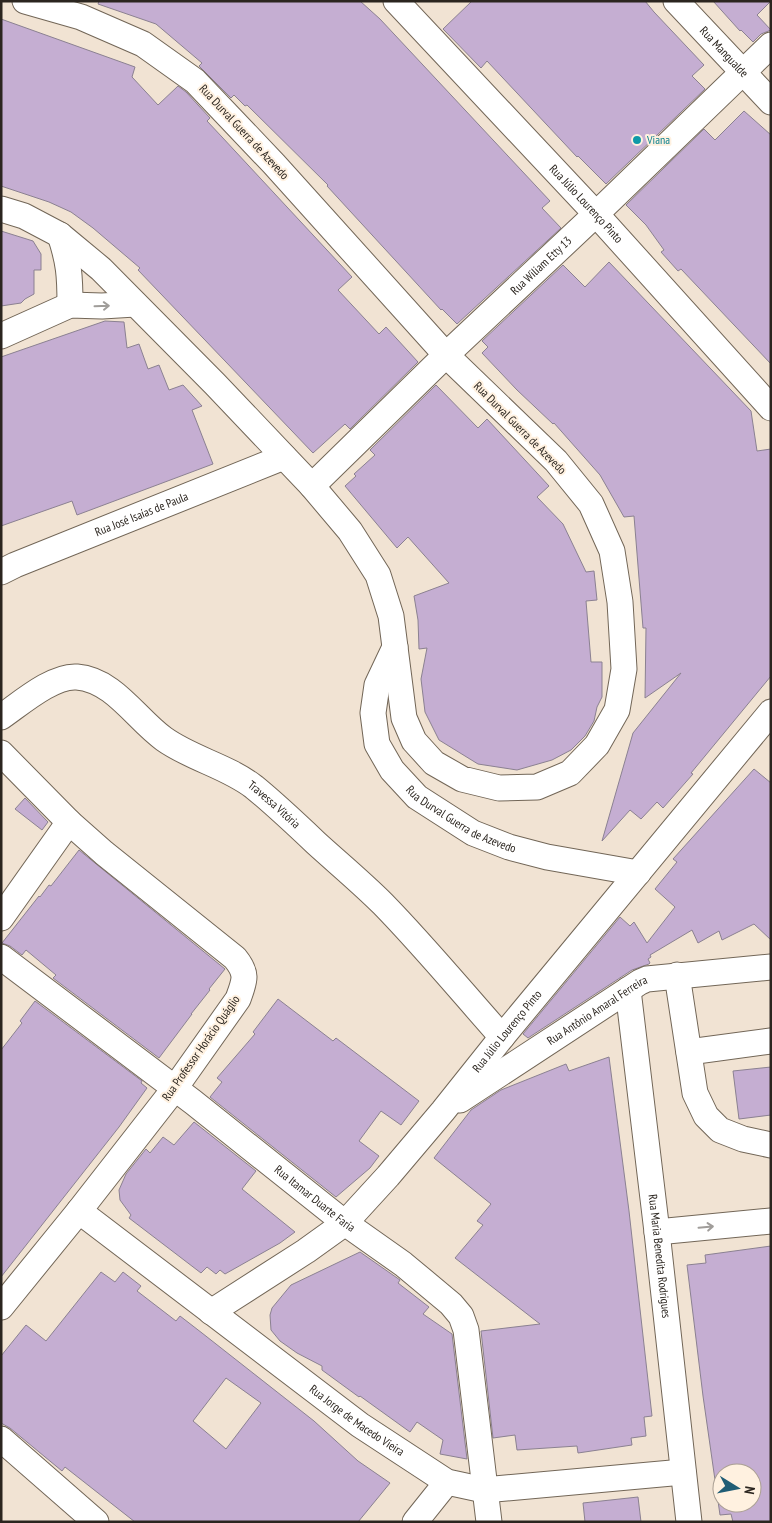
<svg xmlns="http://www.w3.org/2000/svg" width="772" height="1523" font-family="'PT Sans Narrow',sans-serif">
<rect width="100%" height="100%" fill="#f1e3d3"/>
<path fill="#c5aed2" stroke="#8b8191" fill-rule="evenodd" d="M 99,1 L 360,1 L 380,19 L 550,201 L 542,208 L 561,228 L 457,324 L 442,309 L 441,310 L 327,186 L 328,185 L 247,105 L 245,106 L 234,95 L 231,98 L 199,66 L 202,63 L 156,24 L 98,4 Z
M 472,1 L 645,1 L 654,12 L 704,65 L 692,76 L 705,89 L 606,184 L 578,156 L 577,157 L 487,61 L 481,68 L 443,29 Z
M 713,1 L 771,1 L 757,15 L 771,30 L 761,34 L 753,42 L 741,30 L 740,31 Z
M 1,19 L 135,67 L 132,77 L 158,105 L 178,86 L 186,92 L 210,118 L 207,121 L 222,137 L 352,277 L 338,290 L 379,334 L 386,327 L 418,362 L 350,429 L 345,424 L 313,453 L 138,270 L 140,268 L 93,228 L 71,212 L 49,202 L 1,186 Z
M 744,111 L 771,135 L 771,364 L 681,269 L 678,271 L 661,252 L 664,250 L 646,225 L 626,205 L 704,129 L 715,140 Z
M 1,231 L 33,241 L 41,254 L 41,270 L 34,270 L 34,294 L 25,299 L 21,303 L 1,306 Z
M 609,262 L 751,411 L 757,451 L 771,449 L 771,676 L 691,773 L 693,774 L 663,808 L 657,802 L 641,819 L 630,810 L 602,841 L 633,733 L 681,673 L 645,698 L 646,628 L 643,628 L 634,516 L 624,517 L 600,475 L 554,423 L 553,424 L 517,390 L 482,353 L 488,347 L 482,341 L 563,265 L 585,287 Z
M 105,321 L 124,322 L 127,348 L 139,344 L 148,369 L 159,365 L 169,390 L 183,385 L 202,406 L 192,410 L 213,464 L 77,515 L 72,501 L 1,526 L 1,357 Z
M 436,385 L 478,428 L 487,419 L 549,486 L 537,497 L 563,524 L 586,572 L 594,571 L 597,600 L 586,601 L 591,662 L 602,662 L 602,697 L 597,707 L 594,721 L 585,736 L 571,750 L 552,760 L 517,770 L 478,764 L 439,740 L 425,712 L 421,679 L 427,648 L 419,649 L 418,620 L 414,596 L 449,583 L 408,537 L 397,548 L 345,486 L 356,476 L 354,474 L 375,455 L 370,450 Z
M 754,769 L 771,783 L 771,940 L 754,924 L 722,940 L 719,931 L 698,943 L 692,930 L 650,955 L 651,957 L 648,959 L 650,963 L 649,964 L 632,970 L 528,1038 L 523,1034 L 620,917 L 630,926 L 634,922 L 647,943 L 675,907 L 655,889 L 677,862 L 673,859 Z
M 25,798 L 48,822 L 42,830 L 15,809 Z
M 79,850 L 225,969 L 209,989 L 210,990 L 191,1014 L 192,1014 L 159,1058 L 53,978 L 56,975 L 26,950 L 22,955 L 10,946 L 2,943 L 39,896 L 40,897 L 49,885 L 51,886 Z
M 278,999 L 333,1041 L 336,1038 L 419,1101 L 401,1125 L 381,1111 L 359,1141 L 379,1156 L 370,1168 L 336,1197 L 210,1097 L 222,1082 L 217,1078 L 255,1034 L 253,1032 Z
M 35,1001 L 142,1081 L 141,1083 L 147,1088 L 119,1127 L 1,1277 L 1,1050 L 22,1023 L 20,1021 Z
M 609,1057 L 629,1211 L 652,1416 L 644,1417 L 646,1436 L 631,1438 L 632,1445 L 578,1453 L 577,1446 L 517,1450 L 515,1435 L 493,1438 L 481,1331 L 540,1324 L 455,1258 L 483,1225 L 477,1221 L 491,1204 L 434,1158 L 471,1110 L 501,1090 L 566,1064 L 569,1071 Z
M 771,1067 L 771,1115 L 739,1119 L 733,1071 Z
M 194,1122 L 256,1171 L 242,1189 L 295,1232 L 280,1243 L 225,1274 L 220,1270 L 216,1274 L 207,1267 L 201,1273 L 129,1218 L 131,1215 L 120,1200 L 119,1190 L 126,1174 L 146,1149 L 150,1153 L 163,1137 L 174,1145 Z
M 771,1246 L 771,1522 L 733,1522 L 731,1514 L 720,1515 L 703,1396 L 687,1265 L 706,1263 L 705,1255 ZM 722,1473 L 752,1473 L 752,1503 L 722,1503 Z
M 360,1252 L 400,1280 L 398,1283 L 429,1307 L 423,1314 L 452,1334 L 467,1459 L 440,1454 L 443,1440 L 417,1422 L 410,1432 L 360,1396 L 359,1397 L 322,1370 L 322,1366 L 297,1353 L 280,1341 L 271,1330 L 270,1315 L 272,1308 L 291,1285 Z
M 101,1272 L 115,1282 L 123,1272 L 141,1286 L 137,1291 L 176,1321 L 180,1316 L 202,1333 L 314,1421 L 358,1461 L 390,1483 L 358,1522 L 135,1522 L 65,1467 L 62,1471 L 10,1428 L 1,1423 L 1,1356 L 26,1325 L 46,1341 ZM 226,1378 L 261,1403 L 226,1449 L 193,1421 Z
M 638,1497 L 641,1522 L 585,1522 L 583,1503 Z"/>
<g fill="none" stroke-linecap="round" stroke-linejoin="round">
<g stroke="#726657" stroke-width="27">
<g id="minor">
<path id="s1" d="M 396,1 L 596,214 L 771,408"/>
<path id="s2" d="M 676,1 L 771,102"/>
<path d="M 1,209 L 24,216 L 60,235 L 101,269 L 215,384 L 312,486 L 350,531 L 378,575 L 391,616 L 404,718 L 414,741 L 434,763 L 462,779 L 499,788 L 537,787 L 570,773 L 597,745 L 617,710 L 624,669 L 620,602 L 612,551 L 591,504 L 556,461 L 446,355 L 274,164 L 195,81 L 143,44 L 81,17 L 25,1"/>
<path d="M 60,235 C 69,262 70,276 70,305"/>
<path d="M 1,336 L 70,305 L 102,306 L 135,304"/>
<path id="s3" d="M 312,486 L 446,355 L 596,214 L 771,45"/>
<path id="s4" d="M 1,572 L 15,565 L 284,457"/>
<path id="s5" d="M 395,647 L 377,685 L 373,713 L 377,744 L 392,770 L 417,797 L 473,833 L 509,847 L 547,857 L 638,873"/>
<path id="s6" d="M 1,717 C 20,704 53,675 77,677 C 114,680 136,719 164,739 C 192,759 227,766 254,787 C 276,805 296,824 316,843 C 338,863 362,883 383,904 C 424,946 462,992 502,1037"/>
<path d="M 1,753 L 69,822 L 104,853 L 235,958 C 248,974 245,980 238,999 L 175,1088 L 79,1211 L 1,1307"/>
<path d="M 1,918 L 69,822"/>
<path id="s7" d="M 1,957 L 193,1102 L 345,1223 L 403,1264 L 451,1304 L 461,1316 L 466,1330 L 489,1522"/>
<path d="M 677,975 L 695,1093 L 706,1116 L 720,1130 L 743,1139 L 771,1145"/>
<path id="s8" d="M 628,990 L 657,1232 L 689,1522"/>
<path d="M 689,1052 L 771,1041"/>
<path id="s9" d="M 460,1100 L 640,982 L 647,979 L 771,967"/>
<path id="s10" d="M 79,1211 L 360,1425 L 447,1482 L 484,1490 L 683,1472"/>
<path d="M 657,1232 L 771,1221"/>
<path id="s11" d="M 211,1312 L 306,1251 L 345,1223 L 388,1176 L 443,1111 L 502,1037 L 771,712"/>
<path d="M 1,1439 L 96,1522"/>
<path d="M 415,1522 L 447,1482"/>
</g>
</g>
<use href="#minor" stroke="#fff" stroke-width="25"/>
</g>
<defs><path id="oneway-shaft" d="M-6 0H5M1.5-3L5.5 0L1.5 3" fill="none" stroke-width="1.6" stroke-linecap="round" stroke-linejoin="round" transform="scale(1.25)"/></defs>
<g stroke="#a09d9a">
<use href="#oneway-shaft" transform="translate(102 306) rotate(-2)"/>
<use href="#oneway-shaft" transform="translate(706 1227) rotate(-5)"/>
</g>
<circle fill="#0f9aa8" stroke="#fff1e0" stroke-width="2" cx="637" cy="140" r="5"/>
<g text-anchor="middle" stroke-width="4" stroke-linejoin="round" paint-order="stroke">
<g font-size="12" fill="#2b251f" stroke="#fff1e0">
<text dy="4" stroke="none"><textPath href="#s2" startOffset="70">Rua Mangualde</textPath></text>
<text transform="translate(244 132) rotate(47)" y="4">Rua Durval Guerra de Azevedo</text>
<text dy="4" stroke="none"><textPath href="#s1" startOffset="278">Rua Júlio Lourenço Pinto</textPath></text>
<text dy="4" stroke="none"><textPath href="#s3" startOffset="318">Rua Wiliam Etty 13</textPath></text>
<text transform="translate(520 428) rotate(45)" y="4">Rua Durval Guerra de Azevedo</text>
<text dy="4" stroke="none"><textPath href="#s4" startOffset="152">Rua José Isaías de Paula</textPath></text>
<text dy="4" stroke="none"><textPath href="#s6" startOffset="325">Travessa Vitória</textPath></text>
<text dy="4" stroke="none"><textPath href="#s5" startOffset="218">Rua Durval Guerra de Azevedo</textPath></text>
<text dy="4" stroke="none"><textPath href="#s9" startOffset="164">Rua Antônio Amaral Ferreira</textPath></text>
<text dy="4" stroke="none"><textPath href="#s11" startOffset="412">Rua Júlio Lourenço Pinto</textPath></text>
<text transform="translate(201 1048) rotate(-55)" y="4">Rua Professor Horácio Quáglio</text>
<text dy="4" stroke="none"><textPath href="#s7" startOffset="396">Rua Itamar Duarte Faria</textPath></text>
<text dy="4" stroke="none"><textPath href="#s8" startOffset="268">Rua Maria Benedita Rodrigues</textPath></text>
<text dy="4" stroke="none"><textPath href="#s10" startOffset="348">Rua Jorge de Macedo Vieira</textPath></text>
</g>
<g font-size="12" fill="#0d838f" stroke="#fff1e0" text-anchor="start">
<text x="647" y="144">Viana</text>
</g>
</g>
<rect width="772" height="1523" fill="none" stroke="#2b251f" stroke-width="5"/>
<g transform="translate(737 1488) rotate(100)"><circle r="24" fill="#fff1e0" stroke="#aa9f93"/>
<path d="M0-4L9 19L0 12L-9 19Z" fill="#205d75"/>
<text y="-8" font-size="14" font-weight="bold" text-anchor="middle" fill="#2b251f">N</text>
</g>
</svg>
